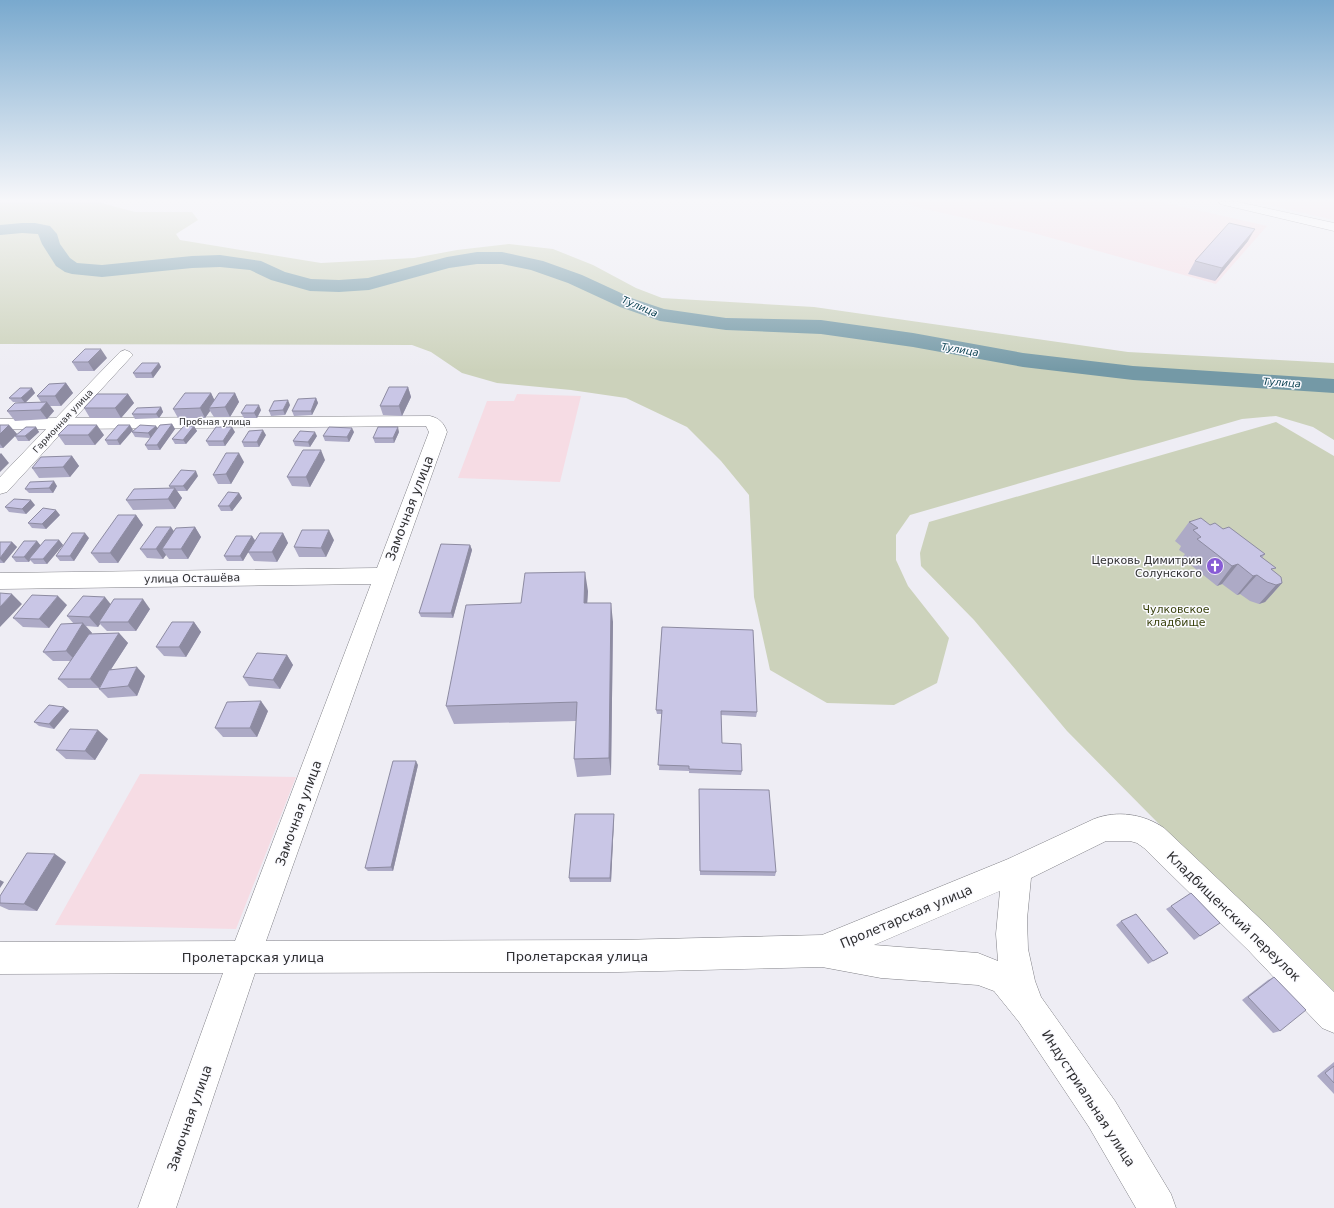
<svg xmlns="http://www.w3.org/2000/svg" width="1334" height="1208" font-family="'DejaVu Sans',sans-serif">
<rect width="100%" height="100%" fill="#eeedf4"/>
<path fill="#f6dce4" d="M 904,202 L 1162,202 L 1267,226 L 1216,284 L 1030,232 L 920,208 Z
M 1255,202 L 1334,202 L 1334,220 Z
M 517,394 L 581,396 L 560,482 L 458,478 L 487,401 L 514,401 Z
M 140,774 L 296,777 L 236,929 L 55,925 Z"/>
<path fill="#ccd2bb" d="M 0,202 L 98,202 L 135,212 L 192,212 L 198,220 L 176,234 L 180,240 L 321,263 L 414,258 L 457,250 L 509,244 L 553,249 L 593,265 L 636,288 L 662,298 L 814,307 L 1128,352 L 1334,363 L 1334,440 L 1313,427 L 1276,416 L 1242,419 L 910,515 L 896,535 L 896,560 L 908,586 L 949,638 L 937,683 L 894,705 L 827,703 L 770,670 L 754,597 L 749,495 L 721,461 L 687,427 L 626,398 L 571,390 L 497,383 L 462,373 L 431,352 L 412,345 L 0,344 Z
M 1276,422 L 1334,456 L 1334,1001 L 1067,731 L 974,620 L 921,566 L 920,553 L 929,522 Z"/>
<g fill="none" stroke-linecap="round" stroke-linejoin="round">
<path fill="#7499a6" fill-rule="evenodd" d="M 22,223 L 35,223 L 50,226 L 57,234 L 60,244 L 70,258 L 77,263 L 102,265 L 192,256 L 220,255 L 261,261 L 285,272 L 311,279 L 339,280 L 368,278 L 447,257 L 477,252 L 502,252 L 543,261 L 582,275 L 634,299 L 664,309 L 726,318 L 821,320 L 913,333 L 1023,353 L 1133,366 L 1334,379 L 1334,393 L 1133,380 L 1023,367 L 913,347 L 821,334 L 726,330 L 660,321 L 620,307 L 568,283 L 531,270 L 502,264 L 477,264 L 449,268 L 369,290 L 339,292 L 310,291 L 271,280 L 250,270 L 220,267 L 192,268 L 102,277 L 72,274 L 65,272 L 56,266 L 42,244 L 38,234 L 22,233 L 0,235 L 0,225 Z"/>
<g stroke="#818187" stroke-width="1">
<path id="minor" d="M 1219,202 L 1238,202 L 1334,223 L 1334,231 L 1220,204 Z
M 125,350 L 130,352 L 133,355 L 130,358 L 75,418 L 430,416 C 439,418 444,423 447,432 L 266,941 L 618,940 L 822,935 L 1008,859 L 1094,819 C 1117,810 1144,814 1164,828 L 1271,929 L 1334,992 L 1334,1033 L 1322,1028 L 1249,951 L 1144,848 L 1137,843 L 1130,841 L 1106,841 L 1031,878 L 1027,919 L 1028,949 L 1035,981 L 1041,997 L 1115,1101 L 1171,1194 L 1176,1208 L 1136,1208 L 1089,1127 L 1019,1022 L 994,991 L 978,985 L 881,978 L 822,967 L 618,972 L 255,973 L 176,1208 L 138,1208 L 223,973 L 0,974 L 0,942 L 235,941 L 371,584 L 0,589 L 0,573 L 377,568 L 429,432 L 426,426 L 65,429 L 7,492 L 0,494 L 0,477 L 46,429 L 0,429 L 0,419 L 56,418 L 120,352 ZM 1000,891 L 996,934 L 998,961 L 978,953 L 874,945 Z"/>
</g>
<use href="#minor" fill="#fff" fill-rule="evenodd"/>
</g>
<path fill="#adaac6" d="M 1248,241 L 1215,281 L 1188,274 L 1195,261 Z
M 107,358 L 94,371 L 78,371 L 72,362 Z
M 159,363 L 161,367 L 153,378 L 136,378 L 133,373 Z
M 66,383 L 73,393 L 61,406 L 50,406 L 54,411 L 47,419 L 15,421 L 7,411 L 41,402 L 37,396 Z
M 408,387 L 411,397 L 402,416 L 383,415 L 380,406 Z
M 32,388 L 35,393 L 25,403 L 13,402 L 9,398 Z
M 211,393 L 214,400 L 235,393 L 239,402 L 230,417 L 214,417 L 210,411 L 205,418 L 178,418 L 173,409 Z
M 128,394 L 134,403 L 121,418 L 90,418 L 84,408 Z
M 316,398 L 318,403 L 312,415 L 294,416 L 292,411 Z
M 290,405 L 285,415 L 271,416 L 269,411 Z
M 161,407 L 163,412 L 159,418 L 135,419 L 132,414 Z
M 261,410 L 257,418 L 244,418 L 241,413 Z
M 172,424 L 175,429 L 160,450 L 148,450 L 145,445 L 150,438 L 135,437 L 132,432 L 156,426 L 157,428 Z
M 0,425 L 9,425 L 17,434 L 36,427 L 39,432 L 29,441 L 18,441 L 15,436 L 3,448 L 0,448 Z
M 194,426 L 197,431 L 186,444 L 175,444 L 172,439 Z
M 133,430 L 120,445 L 108,445 L 105,440 Z
M 235,432 L 225,446 L 209,446 L 206,441 Z
M 354,432 L 349,442 L 325,441 L 323,436 Z
M 399,432 L 394,443 L 375,443 L 373,438 Z
M 58,435 L 104,435 L 95,445 L 65,445 Z
M 266,435 L 259,447 L 244,447 L 242,442 Z
M 317,436 L 310,447 L 295,446 L 293,441 Z
M 72,456 L 79,466 L 70,477 L 39,478 L 32,468 Z
M 325,460 L 310,487 L 292,486 L 287,477 Z
M 244,462 L 231,484 L 218,484 L 213,475 Z
M 198,476 L 187,491 L 177,491 L 182,498 L 175,509 L 133,510 L 126,500 L 170,488 L 169,486 Z
M 57,486 L 53,493 L 29,493 L 25,489 Z
M 239,493 L 242,498 L 232,511 L 221,511 L 218,506 Z
M 35,505 L 26,514 L 9,512 L 5,507 Z
M 60,515 L 46,529 L 32,528 L 28,523 Z
M 136,515 L 143,525 L 118,563 L 99,563 L 91,553 Z
M 1189,522 L 1210,525 L 1223,529 L 1265,554 L 1262,558 L 1273,571 L 1282,583 L 1265,602 L 1259,604 L 1250,601 L 1240,594 L 1237,595 L 1222,584 L 1217,586 L 1182,558 L 1185,554 L 1179,550 L 1181,546 L 1175,541 Z
M 195,527 L 201,537 L 188,559 L 169,559 L 166,555 L 163,559 L 147,558 L 140,549 L 174,531 Z
M 283,533 L 288,543 L 277,562 L 254,561 L 248,552 L 243,561 L 227,561 L 224,556 L 252,536 L 255,540 Z
M 89,538 L 74,561 L 60,561 L 56,556 Z
M 59,540 L 63,545 L 47,564 L 34,564 L 30,560 L 29,562 L 16,562 L 12,557 L 37,541 L 40,545 Z
M 334,540 L 326,557 L 299,557 L 294,547 Z
M 0,542 L 12,542 L 17,547 L 4,563 L 0,563 Z
M 470,545 L 472,550 L 453,618 L 421,617 L 419,613 Z
M 588,591 L 587,603 L 613,622 L 611,775 L 577,777 L 574,759 L 576,721 L 454,724 L 446,706 L 521,603 Z
M 111,604 L 150,609 L 136,631 L 107,631 L 100,624 L 98,627 L 86,626 L 92,633 L 91,634 L 119,633 L 128,643 L 111,669 L 145,676 L 137,696 L 108,698 L 99,689 L 101,684 L 99,688 L 68,688 L 58,679 L 71,661 L 53,661 L 43,652 L 74,624 L 67,616 Z
M 67,605 L 49,628 L 23,627 L 13,618 Z
M 194,622 L 201,632 L 186,657 L 164,656 L 156,647 Z
M 662,627 L 757,712 L 756,717 L 721,715 L 722,743 L 742,771 L 741,775 L 689,773 L 689,771 L 659,770 L 662,714 L 657,714 L 656,710 Z
M 287,655 L 293,665 L 280,689 L 249,686 L 243,677 Z
M 64,707 L 69,711 L 54,729 L 39,726 L 34,722 Z
M 268,711 L 257,737 L 223,737 L 215,728 Z
M 108,739 L 95,760 L 66,759 L 56,750 Z
M 418,765 L 393,871 L 368,871 L 365,868 Z
M 699,789 L 776,872 L 775,876 L 700,875 Z
M 614,819 L 611,882 L 570,882 L 569,878 Z
M 66,862 L 37,911 L 9,910 L 0,906 L 0,896 Z
M 1171,906 L 1220,923 L 1194,940 L 1166,909 Z
M 1121,921 L 1168,953 L 1148,964 L 1116,925 Z
M 1274,977 L 1280,1031 L 1273,1033 L 1242,1000 L 1268,980 Z
M 1334,1062 L 1334,1094 L 1317,1076 Z"/>
<path fill="#8d8ba1" d="M 1255,229 L 1248,241 L 1215,281 L 1222,268 Z
M 101,349 L 107,358 L 94,371 L 88,362 Z
M 159,363 L 161,367 L 153,378 L 151,373 Z
M 66,383 L 73,393 L 61,406 L 55,396 Z
M 408,387 L 411,397 L 402,416 L 399,406 Z
M 32,388 L 35,393 L 25,403 L 21,398 Z
M 211,393 L 216,403 L 209,408 L 210,411 L 205,418 L 200,408 Z
M 235,393 L 239,402 L 230,417 L 225,407 Z
M 128,394 L 134,403 L 121,418 L 115,408 Z
M 316,398 L 318,403 L 312,415 L 311,411 Z
M 288,400 L 290,405 L 285,415 L 283,410 Z
M 47,402 L 54,411 L 47,419 L 40,410 Z
M 259,405 L 261,410 L 257,418 L 254,413 Z
M 161,407 L 163,412 L 159,418 L 156,414 Z
M 172,424 L 175,429 L 160,450 L 157,445 Z
M 9,425 L 17,434 L 3,448 L 0,444 L 0,434 Z
M 97,425 L 104,435 L 95,445 L 88,435 Z
M 130,425 L 133,430 L 120,445 L 117,440 Z
M 156,426 L 159,430 L 151,438 L 148,433 Z
M 194,426 L 197,431 L 186,444 L 183,440 Z
M 36,427 L 39,432 L 29,441 L 25,436 Z
M 232,427 L 235,432 L 225,446 L 223,441 Z
M 398,427 L 399,432 L 394,443 L 393,438 Z
M 352,428 L 354,432 L 349,442 L 347,437 Z
M 263,430 L 266,435 L 259,447 L 257,442 Z
M 315,432 L 317,436 L 310,447 L 308,442 Z
M 321,450 L 325,460 L 310,487 L 306,477 Z
M 1,453 L 9,463 L 0,472 L 0,454 Z
M 239,453 L 244,462 L 231,484 L 226,474 Z
M 72,456 L 79,466 L 70,477 L 63,467 Z
M 196,471 L 198,476 L 187,491 L 183,486 Z
M 54,481 L 57,486 L 53,493 L 49,488 Z
M 175,488 L 182,498 L 175,509 L 168,499 Z
M 239,493 L 242,498 L 232,511 L 229,506 Z
M 31,500 L 35,505 L 26,514 L 22,509 Z
M 56,510 L 60,515 L 46,529 L 42,524 Z
M 136,515 L 143,525 L 118,563 L 110,553 Z
M 171,527 L 178,537 L 162,549 L 166,555 L 163,559 L 156,549 Z
M 195,527 L 201,537 L 188,559 L 181,549 Z
M 329,530 L 334,540 L 326,557 L 321,548 Z
M 85,533 L 89,538 L 74,561 L 70,556 Z
M 283,533 L 288,543 L 277,562 L 272,552 Z
M 252,536 L 255,541 L 243,561 L 240,556 Z
M 59,540 L 63,545 L 47,564 L 43,559 Z
M 37,541 L 41,546 L 29,559 L 30,560 L 29,562 L 24,557 Z
M 12,542 L 17,547 L 4,563 L 0,559 L 0,558 Z
M 470,545 L 472,550 L 453,618 L 451,613 Z
M 1238,564 L 1222,584 L 1217,586 L 1232,566 Z
M 585,572 L 588,591 L 586,622 L 584,603 Z
M 1257,575 L 1240,594 L 1237,595 L 1253,576 Z
M 1282,583 L 1265,602 L 1259,604 L 1276,585 Z
M 12,594 L 22,604 L 0,627 L 0,607 Z
M 58,596 L 67,605 L 49,628 L 39,619 Z
M 105,597 L 113,607 L 99,622 L 100,624 L 98,627 L 89,617 Z
M 143,599 L 150,609 L 136,631 L 128,622 Z
M 611,603 L 613,622 L 611,775 L 609,758 Z
M 194,622 L 201,632 L 186,657 L 179,647 Z
M 83,623 L 92,633 L 75,660 L 66,651 Z
M 119,633 L 128,643 L 99,688 L 90,679 Z
M 287,655 L 293,665 L 280,689 L 273,680 Z
M 137,667 L 145,676 L 137,696 L 128,686 Z
M 261,701 L 268,711 L 257,737 L 250,728 Z
M 64,707 L 69,711 L 54,729 L 49,724 Z
M 98,730 L 108,739 L 95,760 L 85,751 Z
M 416,761 L 418,765 L 393,871 L 391,867 Z
M 614,814 L 614,819 L 611,882 L 610,878 Z
M 55,854 L 66,862 L 37,911 L 24,904 Z
M 0,880 L 4,882 L 0,888 Z"/>
<path fill="#c9c6e6" stroke="#8d8ba1" d="M 1229,223 L 1255,229 L 1222,268 L 1195,261 Z
M 85,349 L 101,349 L 88,362 L 72,362 Z
M 142,363 L 159,363 L 151,373 L 133,373 Z
M 66,383 L 55,396 L 37,396 L 49,384 Z
M 389,387 L 408,387 L 399,406 L 380,406 Z
M 20,388 L 32,388 L 21,398 L 9,398 Z
M 185,393 L 211,393 L 200,408 L 173,409 Z
M 219,393 L 235,393 L 225,407 L 209,408 Z
M 97,394 L 128,394 L 115,408 L 84,408 Z
M 316,398 L 311,411 L 292,411 L 298,399 Z
M 288,400 L 283,410 L 269,411 L 274,401 Z
M 47,402 L 40,410 L 7,411 L 15,403 Z
M 246,405 L 259,405 L 254,413 L 241,413 Z
M 161,407 L 156,414 L 132,414 L 137,408 Z
M 172,424 L 157,445 L 145,445 L 160,425 Z
M 0,425 L 9,425 L 0,434 Z
M 68,425 L 97,425 L 88,435 L 58,435 Z
M 118,425 L 130,425 L 117,440 L 105,440 Z
M 140,425 L 156,426 L 148,433 L 132,432 Z
M 184,426 L 194,426 L 183,440 L 172,439 Z
M 26,427 L 36,427 L 25,436 L 15,436 Z
M 216,427 L 232,427 L 223,441 L 206,441 Z
M 329,427 L 352,428 L 347,437 L 323,436 Z
M 378,427 L 398,427 L 393,438 L 373,438 Z
M 263,430 L 257,442 L 242,442 L 249,431 Z
M 300,431 L 315,432 L 308,442 L 293,441 Z
M 303,450 L 321,450 L 306,477 L 287,477 Z
M 226,453 L 239,453 L 226,474 L 213,475 Z
M 72,456 L 63,467 L 32,468 L 41,457 Z
M 181,470 L 196,471 L 183,486 L 169,486 Z
M 54,481 L 49,488 L 25,489 L 30,482 Z
M 175,488 L 168,499 L 126,500 L 134,489 Z
M 228,492 L 239,493 L 229,506 L 218,506 Z
M 14,499 L 31,500 L 22,509 L 5,507 Z
M 43,508 L 56,510 L 42,524 L 28,523 Z
M 118,515 L 136,515 L 110,553 L 91,553 Z
M 1201,518 L 1210,525 L 1215,523 L 1223,529 L 1229,527 L 1265,554 L 1260,556 L 1276,568 L 1271,569 L 1281,577 L 1282,583 L 1276,585 L 1267,582 L 1257,575 L 1253,576 L 1238,564 L 1232,566 L 1197,539 L 1201,537 L 1193,530 L 1198,528 L 1189,522 Z
M 156,527 L 171,527 L 156,549 L 140,549 Z
M 195,527 L 181,549 L 162,549 L 176,528 Z
M 302,530 L 329,530 L 321,548 L 294,547 Z
M 72,533 L 85,533 L 70,556 L 56,556 Z
M 260,533 L 283,533 L 272,552 L 248,552 Z
M 236,536 L 252,536 L 240,556 L 224,556 Z
M 45,540 L 59,540 L 43,559 L 29,559 Z
M 24,541 L 37,541 L 24,557 L 12,557 Z
M 0,542 L 12,542 L 0,558 Z
M 441,544 L 470,545 L 451,613 L 419,613 Z
M 585,572 L 584,603 L 611,603 L 609,758 L 574,759 L 577,702 L 446,706 L 466,605 L 521,603 L 525,573 Z
M 0,593 L 12,594 L 0,607 Z
M 32,595 L 58,596 L 39,619 L 13,618 Z
M 83,596 L 105,597 L 89,617 L 67,616 Z
M 114,599 L 143,599 L 128,622 L 99,622 Z
M 172,622 L 194,622 L 179,647 L 156,647 Z
M 83,623 L 66,651 L 43,652 L 61,624 Z
M 662,627 L 753,630 L 757,712 L 721,711 L 722,743 L 741,744 L 742,771 L 689,769 L 689,766 L 658,765 L 662,710 L 656,710 Z
M 119,633 L 90,679 L 58,679 L 89,634 Z
M 257,653 L 287,655 L 273,680 L 243,677 Z
M 137,667 L 128,686 L 99,689 L 109,670 Z
M 261,701 L 250,728 L 215,728 L 227,702 Z
M 49,705 L 64,707 L 49,724 L 34,722 Z
M 70,729 L 98,730 L 85,751 L 56,750 Z
M 393,761 L 416,761 L 391,867 L 365,868 Z
M 699,789 L 769,790 L 776,872 L 700,871 Z
M 575,814 L 614,814 L 610,878 L 569,878 Z
M 27,853 L 55,854 L 24,904 L 0,903 L 0,896 Z
M 1191,893 L 1220,923 L 1200,936 L 1171,906 Z
M 1136,914 L 1168,953 L 1153,961 L 1121,921 Z
M 1274,977 L 1306,1010 L 1280,1031 L 1248,997 Z
M 1334,1066 L 1334,1083 L 1325,1073 Z"/>
<linearGradient id="sky" x2="0" y2="1"><stop stop-color="#79a9ce"/><stop offset="0.54" stop-color="#f7f7fa"/><stop offset="1" stop-color="#f7f7fa" stop-opacity="0"/></linearGradient>
<rect width="1334" height="371" fill="url(#sky)"/>
<defs>
<g id="church-disc" transform="scale(0.9)"><circle r="9.5" fill="#875bd5" stroke="#fbfbff"/><path d="M-1.2-6h2.4v3.5h3.3v2.4h-3.3V6h-2.4V-.1h-3.3v-2.4h3.3Z" fill="#fff"/></g>
</defs>
<g fill-rule="evenodd">
<use href="#church-disc" x="1215" y="566"/>
</g>
<g text-anchor="middle" stroke-width="3" stroke-linejoin="round" paint-order="stroke">
<g font-size="9" fill="#2f2f31" stroke="#fbfbff">
<text transform="translate(63 421) rotate(-47)" y="3">Гармонная улица</text>
<text x="215" y="425">Пробная улица</text>
</g>
<g font-size="10" font-style="italic" fill="#0d4353" stroke="#fbfbff">
<text transform="translate(640 306) rotate(23)" y="4">Тулица</text>
<text transform="translate(960 349) rotate(10)" y="4">Тулица</text>
<text transform="translate(1282 382) rotate(4)" y="4">Тулица</text>
</g>
<g font-size="11" fill="#2f2f31" stroke="#fbfbff" text-anchor="end">
<text x="1202" y="564">Церковь Димитрия<tspan x="1202" dy="13">Солунского</tspan></text>
</g>
<g font-size="11" fill="#2f2f31" stroke="#fbfbff">
<text transform="translate(192 578) rotate(-1)" y="4">улица Осташёва</text>
</g>
<g font-size="11" fill="#3a430e" stroke="#fbfbff">
<text x="1176" y="613">Чулковское<tspan x="1176" dy="13">кладбище</tspan></text>
</g>
<g font-size="13" fill="#2f2f31" stroke="#fbfbff">
<text transform="translate(409 508) rotate(-69)" y="5">Замочная улица</text>
<text transform="translate(298 813) rotate(-70)" y="5">Замочная улица</text>
<text transform="translate(906 916) rotate(-23)" y="5">Пролетарская улица</text>
<text transform="translate(1234 916) rotate(44)" y="5">Кладбищенский переулок</text>
<text x="577" y="961">Пролетарская улица</text>
<text x="253" y="962">Пролетарская улица</text>
<text transform="translate(1089 1098) rotate(57)" y="5">Индустриальная улица</text>
<text transform="translate(189 1118) rotate(-71)" y="5">Замочная улица</text>
</g>
</g>
</svg>
